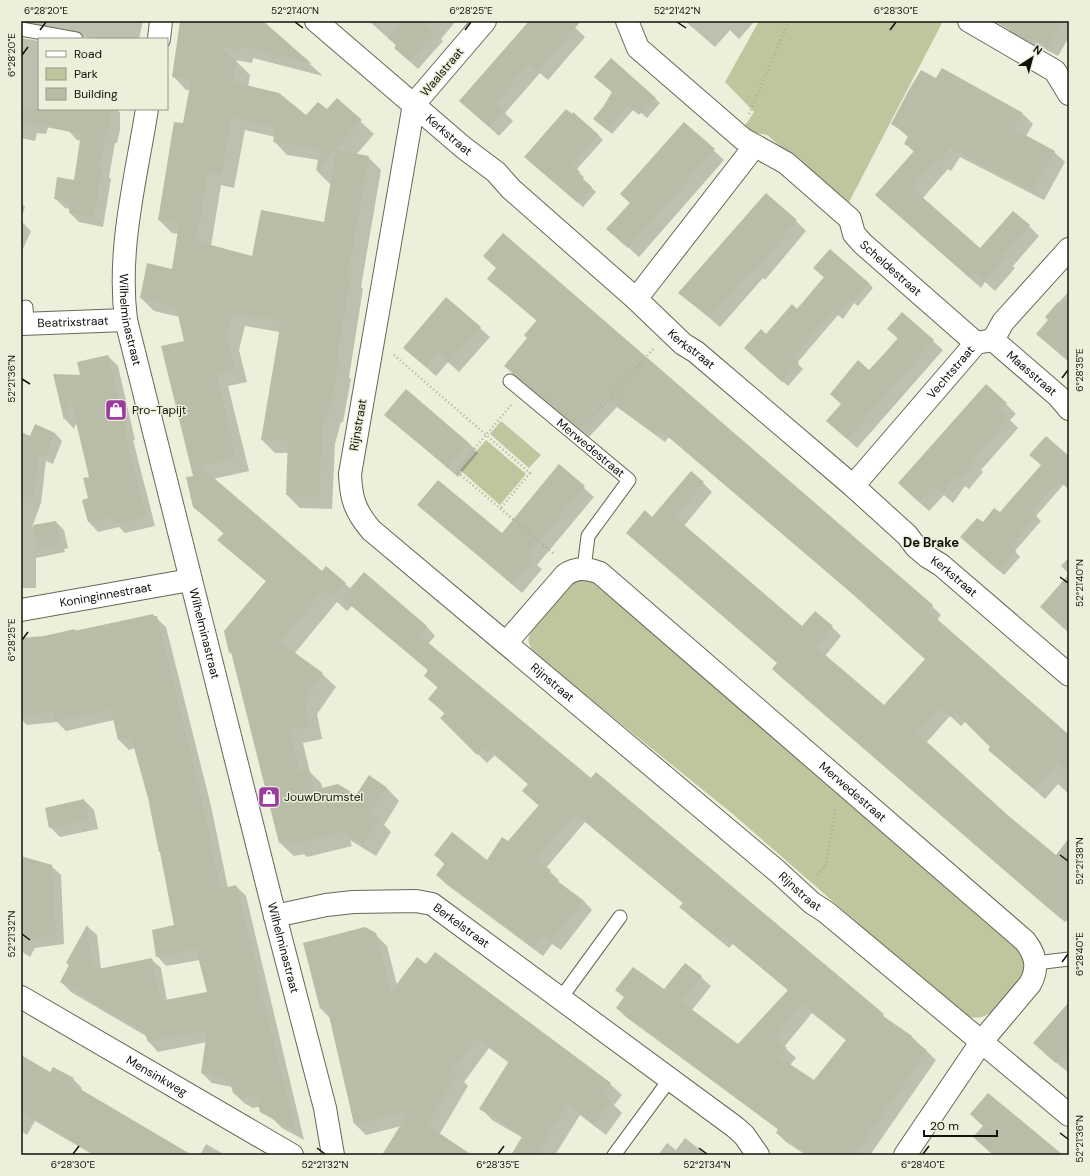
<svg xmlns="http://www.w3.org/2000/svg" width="1090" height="1176" font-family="'DM Sans',sans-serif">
<rect width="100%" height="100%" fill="#ebf0da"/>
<path fill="#bec69e" d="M 759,21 L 943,21 L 848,204 L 767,135 L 751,132 L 744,127 L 754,112 L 725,82 Z
M 501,421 L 541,455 L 529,468 L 490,434 Z
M 486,440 L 526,474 L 500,505 L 460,470 Z
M 575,580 L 592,580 L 1018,947 L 1024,956 L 1025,974 C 1009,994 993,1027 963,1015 L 734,815 L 536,655 C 532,650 527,644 529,636 C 533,622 558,597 568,585 Z"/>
<path fill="#0003" fill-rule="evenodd" d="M 21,21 L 143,21 L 139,39 L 96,39 L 75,35 L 21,30 Z
M 181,21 L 262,21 L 323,76 L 253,58 L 252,63 L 235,60 L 250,75 L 248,87 L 307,116 L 327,111 L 337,100 L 374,134 L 356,155 L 368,157 L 381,170 L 361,287 L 363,289 L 349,377 L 351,379 L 343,422 L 341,422 L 335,444 L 332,509 L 300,508 L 287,495 L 288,453 L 275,453 L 262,440 L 280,332 L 245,326 L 239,350 L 247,382 L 228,386 L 249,471 L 213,479 L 322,572 L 326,568 L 351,589 L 426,626 L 435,636 L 428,644 L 591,779 L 596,774 L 892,1024 L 912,1037 L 936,1060 L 870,1155 L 806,1155 L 786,1142 L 777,1133 L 779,1130 L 626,1017 L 617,1008 L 664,991 L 686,964 L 711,986 L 692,1010 L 738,1045 L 789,991 L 733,944 L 729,948 L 690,916 L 683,903 L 585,822 L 546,868 L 559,880 L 558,883 L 583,900 L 592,910 L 561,950 L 552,944 L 543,956 L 446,884 L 437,875 L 445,865 L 436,855 L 487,861 L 508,843 L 539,806 L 523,791 L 529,785 L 495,755 L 487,763 L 441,718 L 445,714 L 429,699 L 438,688 L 425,675 L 429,671 L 352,606 L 347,611 L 337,602 L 294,654 L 322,674 L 336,687 L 317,714 L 322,739 L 303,743 L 310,772 L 321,783 L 323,789 L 356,796 L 386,787 L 399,801 L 384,825 L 391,832 L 376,856 L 350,840 L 352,846 L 307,857 L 304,854 L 294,856 L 280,843 L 233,655 L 230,652 L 267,582 L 219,540 L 224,534 L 194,506 L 194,476 L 185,341 L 180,317 L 154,311 L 141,298 L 173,270 L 179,234 L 172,233 L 159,220 L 184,124 L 190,90 L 186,90 L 173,76 ZM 245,130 L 275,137 L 274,141 L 287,155 L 319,160 L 317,171 L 330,184 L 332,182 L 325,223 L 253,258 L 211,246 L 221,185 L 234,188 ZM 812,1013 L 847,1041 L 815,1081 L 790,1065 L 796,1058 L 784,1047 Z
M 369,21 L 456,21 L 441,39 L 443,41 L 418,69 L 395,48 L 397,46 Z
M 530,21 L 568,21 L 585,37 L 548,80 L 540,73 L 505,113 L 513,121 L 499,136 L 460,101 Z
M 685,21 L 752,21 L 753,23 L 739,39 L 730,30 L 715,47 Z
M 1010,21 L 1069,21 L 1069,37 L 1058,56 L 1043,48 L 1041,51 L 1016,37 L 1007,27 Z
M 21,38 L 39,41 L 39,109 L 54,109 L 46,134 L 37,133 L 35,141 L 21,138 Z
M 611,59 L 660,103 L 647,118 L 641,112 L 639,115 L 633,110 L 612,134 L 599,123 L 604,107 L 613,92 Z
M 942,69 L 1023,114 L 1033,124 L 1026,136 L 1054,152 L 1065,162 L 1044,200 L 960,157 L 951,171 L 948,169 L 922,199 L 980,249 L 1029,226 L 1039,236 L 1013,266 L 1015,268 L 995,291 L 985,282 L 981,288 L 876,195 L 914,152 L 906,144 L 909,138 L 893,124 L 937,80 Z
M 72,109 L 117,109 L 120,113 L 120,130 L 117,143 L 115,143 L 109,177 L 111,179 L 103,227 L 79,222 L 70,213 L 70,209 L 65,208 L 55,198 L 75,181 L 81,141 L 77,140 L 68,130 Z
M 684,123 L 724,160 L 639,257 L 608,229 L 630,203 L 621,194 Z
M 598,135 L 603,140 L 576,170 L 584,177 L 582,179 L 596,192 L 583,207 L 530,161 Z
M 21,203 L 25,207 L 21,219 Z
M 21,221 L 31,231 L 21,253 Z
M 796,221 L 806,231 L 765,280 L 763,278 L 720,327 L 680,293 Z
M 819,273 L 869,283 L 873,288 L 858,306 L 854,303 L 843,319 L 838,315 L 797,363 L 803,369 L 788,386 L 750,353 L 767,335 L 797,310 L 825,278 Z
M 488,279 L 932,606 L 941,615 L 937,620 L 1069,735 L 1069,794 L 1058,784 L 1045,799 L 999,758 L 992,747 L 966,721 L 961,726 L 950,716 L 926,743 L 1011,819 L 1056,856 L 1069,840 L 1069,923 L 1066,921 L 1065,922 L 1048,908 L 782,678 L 773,669 L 778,664 L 652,518 L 703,483 L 712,492 L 684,526 L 802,628 L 832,627 L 841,636 L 825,656 L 884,706 L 926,660 L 860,600 L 669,437 L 665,442 L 617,407 L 589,437 L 514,375 L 505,366 L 529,338 L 537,321 Z
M 1069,291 L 1069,362 L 1050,320 L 1046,317 Z
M 446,298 L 490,337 L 459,372 L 448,362 L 436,376 L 404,348 Z
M 902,314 L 943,350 L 857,448 L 827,421 L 898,339 L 889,329 Z
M 108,356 L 118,366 L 135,440 L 133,440 L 155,526 L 125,533 L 119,527 L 98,532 L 89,522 L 83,500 L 89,499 L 90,477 L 77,421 L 74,429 L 65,419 L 54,375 L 82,376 Z
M 1006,404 L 1016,414 L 1010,420 L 1018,428 L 981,470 L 983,472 L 969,489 L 965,486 L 953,503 L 944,495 L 929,511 L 909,493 Z
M 386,415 L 469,443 L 478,453 L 458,477 Z
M 55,433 L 62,441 L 53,464 L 46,461 L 41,503 L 32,527 L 56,522 L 64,530 L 68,548 L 64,549 L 65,552 L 36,558 L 36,588 L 21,588 L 21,540 L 23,540 L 21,527 L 21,442 L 30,437 Z
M 1069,458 L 1069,489 L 1064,484 L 1036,516 L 1041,521 L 1015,551 L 1020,557 L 1004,575 L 966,541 L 983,524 L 1000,514 L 1042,465 Z
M 559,466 L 594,497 L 537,565 L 542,569 L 522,593 L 419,505 L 502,534 Z
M 1069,557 L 1069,574 L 1061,566 Z
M 153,615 L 166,627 L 211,806 L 228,888 L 236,886 L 246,896 L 304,1140 L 282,1128 L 272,1118 L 276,1103 L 253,1108 L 244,1103 L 234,1093 L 232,1087 L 212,1083 L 202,1073 L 207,1042 L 158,1052 L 149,1042 L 146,1036 L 71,992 L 61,982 L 70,966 L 67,963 L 87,926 L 97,935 L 101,969 L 151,959 L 161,968 L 167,1001 L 208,993 L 200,960 L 166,966 L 157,956 L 175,926 L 170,891 L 149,798 L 135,748 L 129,750 L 119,740 L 114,720 L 66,731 L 57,722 L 27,725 L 21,719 L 21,639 L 44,637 Z
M 84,800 L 94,810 L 98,829 L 60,837 L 50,827 Z
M 21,857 L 51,866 L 61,875 L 64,944 L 35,948 L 30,957 L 21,951 Z
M 375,934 L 387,946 L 397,985 L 427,965 L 610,1084 L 622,1095 L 614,1105 L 622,1113 L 606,1135 L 580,1115 L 555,1155 L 512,1155 L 523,1138 L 492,1120 L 481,1108 L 509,1063 L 489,1048 L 464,1082 L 468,1086 L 439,1135 L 471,1155 L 393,1155 L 401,1126 L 366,1135 L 354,1123 L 330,1018 L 321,1009 Z
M 1069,1004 L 1069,1073 L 1043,1052 Z
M 21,1056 L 50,1073 L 73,1079 L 82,1088 L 81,1091 L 190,1155 L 89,1155 L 90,1153 L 35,1121 L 27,1135 L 21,1131 Z
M 685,1138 L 707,1155 L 658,1155 L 667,1143 L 676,1150 Z
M 206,1144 L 225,1155 L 200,1155 Z"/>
<path fill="#b9bda8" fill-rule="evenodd" d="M 180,21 L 263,21 L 312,64 L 240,46 L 239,50 L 220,47 L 237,61 L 234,82 L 279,93 L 306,115 L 318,102 L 327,109 L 337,98 L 362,120 L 316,171 L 320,149 L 273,142 L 275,128 L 232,117 L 221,175 L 208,173 L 196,241 L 252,256 L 261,210 L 324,222 L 336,150 L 369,156 L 348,274 L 351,275 L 336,364 L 338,364 L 330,410 L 328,409 L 322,430 L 319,497 L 286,495 L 288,440 L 261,440 L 281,321 L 232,313 L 227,336 L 235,369 L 216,373 L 236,457 L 200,466 L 322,571 L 326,566 L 346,583 L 334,598 L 323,590 L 280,642 L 323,673 L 304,701 L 310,726 L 290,730 L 300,771 L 308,769 L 314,790 L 338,784 L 356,795 L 369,775 L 386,787 L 370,813 L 379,818 L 363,844 L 338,828 L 339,833 L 293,844 L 292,840 L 279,843 L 231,652 L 229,653 L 224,631 L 266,581 L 217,540 L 224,533 L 193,507 L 186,477 L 193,476 L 161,346 L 184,341 L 176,307 L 140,298 L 147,263 L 172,269 L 179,224 L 158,220 L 174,122 L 183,123 L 191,80 L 172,77 Z
M 402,21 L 424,21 L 435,32 L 409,61 L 394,48 L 396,45 L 388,38 Z
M 529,21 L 581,21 L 538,71 L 529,64 L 509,87 L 495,103 L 504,110 L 489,127 L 459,101 Z
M 994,21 L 1063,21 L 1048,48 L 1033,39 L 1031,42 Z
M 611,58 L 656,98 L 642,114 L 636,108 L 633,111 L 628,106 L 607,130 L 593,119 L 603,107 L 612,92 L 594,77 Z
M 942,68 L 1023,113 L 1014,129 L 1055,151 L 1033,191 L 950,148 L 940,162 L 937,159 L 912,188 L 980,248 L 1013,211 L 1030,225 L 1003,255 L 1006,257 L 984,282 L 974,273 L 970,278 L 875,195 L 915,150 L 904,144 L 909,135 L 891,124 L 910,88 L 921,70 L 936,78 Z
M 21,109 L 111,109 L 108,134 L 106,134 L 99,168 L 102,169 L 94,217 L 69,213 L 70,202 L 54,199 L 57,177 L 74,180 L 81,134 L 21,122 Z
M 566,109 L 572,114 L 573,112 L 599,135 L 572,164 L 580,172 L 578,174 L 592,187 L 578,203 L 524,157 Z
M 684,122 L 715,149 L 628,248 L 606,229 L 630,203 L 620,194 Z
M 766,193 L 797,220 L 755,271 L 753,269 L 710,318 L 678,293 Z
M 503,233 L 933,605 L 928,611 L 1069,735 L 1069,773 L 1057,763 L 1034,789 L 988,750 L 990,747 L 956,713 L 952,717 L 940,707 L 917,733 L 1011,818 L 1056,855 L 1069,838 L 1069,923 L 1038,899 L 772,669 L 777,663 L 626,533 L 645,510 L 652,517 L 691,471 L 704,482 L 675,517 L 802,626 L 815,611 L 833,626 L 816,647 L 884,705 L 925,659 L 849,591 L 659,429 L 655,434 L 607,399 L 580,429 L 504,366 L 527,338 L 524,335 L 537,320 L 487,279 L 496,268 L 483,256 Z
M 830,249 L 869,283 L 852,302 L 849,299 L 838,315 L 833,311 L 793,357 L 799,363 L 782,382 L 744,348 L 761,329 L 766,334 L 792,304 L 797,309 L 824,277 L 813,268 Z
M 446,297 L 481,327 L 449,363 L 437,353 L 426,367 L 403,348 Z
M 1069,297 L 1069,362 L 1036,334 L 1048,320 L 1045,317 L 1058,302 L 1062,305 Z
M 902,312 L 934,340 L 847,439 L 826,421 L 841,404 L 830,394 L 858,360 L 869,370 L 883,355 L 898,338 L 887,329 Z
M 108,355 L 126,430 L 124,431 L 146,516 L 114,524 L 112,517 L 88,522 L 82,500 L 88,498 L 83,478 L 89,477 L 71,401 L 64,420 L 53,374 L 80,375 L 77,362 Z
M 986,384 L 1007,403 L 1001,410 L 1009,418 L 972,460 L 974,462 L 958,480 L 955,477 L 943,494 L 934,486 L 919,502 L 898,483 Z
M 406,389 L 469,443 L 448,468 L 384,415 Z
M 35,424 L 55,433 L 45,457 L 39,454 L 34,497 L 21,496 L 21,432 L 30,436 Z
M 1046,436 L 1069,456 L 1069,490 L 1059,480 L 1032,511 L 1037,516 L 1011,546 L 1016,551 L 999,571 L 960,537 L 977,518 L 983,522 L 994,508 L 1000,512 L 1041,465 L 1029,455 Z
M 559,464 L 585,486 L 528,555 L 533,559 L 512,584 L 417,505 L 438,480 L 502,533 Z
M 56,521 L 61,541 L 57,542 L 58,544 L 38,548 L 33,525 Z
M 364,572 L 427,626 L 419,635 L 591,778 L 596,772 L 884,1014 L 883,1016 L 912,1036 L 910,1039 L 927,1050 L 855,1155 L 810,1155 L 776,1133 L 778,1129 L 616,1008 L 624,997 L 615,990 L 633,967 L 664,989 L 685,963 L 702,976 L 682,1002 L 738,1044 L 788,990 L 723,936 L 720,940 L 679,907 L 683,903 L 575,813 L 536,860 L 551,870 L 548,874 L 583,900 L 551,942 L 542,935 L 533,947 L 436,875 L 445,863 L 434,855 L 452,832 L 487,860 L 502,837 L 508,841 L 539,805 L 522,791 L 528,784 L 485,747 L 477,755 L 440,718 L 445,713 L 428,699 L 438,687 L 424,676 L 428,670 L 342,598 ZM 802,1004 L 846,1040 L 814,1080 L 779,1057 L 787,1048 L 775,1038 Z
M 1069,574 L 1069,633 L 1040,607 Z
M 153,614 L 154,616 L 157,616 L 201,796 L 221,889 L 236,885 L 296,1132 L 260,1112 L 256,1096 L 242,1099 L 233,1093 L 229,1079 L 201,1073 L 207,1030 L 148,1042 L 144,1031 L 90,1001 L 91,999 L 60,982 L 69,965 L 66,963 L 87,925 L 93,970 L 152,958 L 160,1001 L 207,992 L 196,949 L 156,957 L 152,930 L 174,925 L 160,852 L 159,852 L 148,798 L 131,737 L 118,740 L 111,710 L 55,721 L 54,712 L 21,715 L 21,638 L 44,636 L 75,629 L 75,631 Z
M 84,799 L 89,819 L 49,828 L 45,808 Z
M 21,856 L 52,865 L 56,936 L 21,939 Z
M 365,927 L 376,933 L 391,992 L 417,957 L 426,964 L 435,952 L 611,1083 L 602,1094 L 611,1101 L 594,1124 L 568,1104 L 536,1155 L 511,1155 L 523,1135 L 479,1109 L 509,1061 L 477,1038 L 452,1071 L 457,1074 L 427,1125 L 472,1155 L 382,1155 L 410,1110 L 354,1124 L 327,1007 L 320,1009 L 303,943 Z
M 1069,1002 L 1069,1048 L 1056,1063 L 1033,1043 Z
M 21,1055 L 50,1072 L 53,1067 L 74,1078 L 70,1083 L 192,1155 L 98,1155 L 67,1138 L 21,1110 Z
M 988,1093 L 1039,1135 L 1063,1155 L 993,1155 L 973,1137 L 983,1126 L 970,1114 Z"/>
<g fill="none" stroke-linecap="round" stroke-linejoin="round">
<g stroke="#666957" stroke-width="15">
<g id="service">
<path d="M 21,29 L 76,39"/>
<path d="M 26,307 L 27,324"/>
<path id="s1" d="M 510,381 L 629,480 L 588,536 L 584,569"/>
<path d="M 1036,963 L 1069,959"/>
<path d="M 561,998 L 620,917"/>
<path d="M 614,1155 L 670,1079"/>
</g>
</g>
<g stroke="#666957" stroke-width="24">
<g id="minor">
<path id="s2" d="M 316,21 L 464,148 L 496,172 L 511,189 L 636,299 L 683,344 L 696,352 L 853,486 L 907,535 L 916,547 L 928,557 L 941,565 L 1069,675"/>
<path id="s3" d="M 485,21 L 414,104 L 350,474 C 351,499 355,511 371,530 L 777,871 L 812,903 L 826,912 L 1069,1115"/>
<path id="s4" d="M 627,21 L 638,48 L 743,139 L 786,163 L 850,219 L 854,234 L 863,244 L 976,343"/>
<path d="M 969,21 L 1055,71 L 1069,94"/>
<path d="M 159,39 L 161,21"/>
<path id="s5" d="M 147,109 C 136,178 117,249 126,320 L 275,916 L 325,1108 L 333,1155"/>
<path d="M 636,299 L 754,147"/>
<path id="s6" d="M 21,324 L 126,320"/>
<path id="s7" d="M 993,340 L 1058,396 L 1069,409"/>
<path id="s8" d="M 853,486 L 976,343 L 993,340 L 1003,322 L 1069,249"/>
<path id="s9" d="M 21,610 L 190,580"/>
<path id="s10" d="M 506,643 L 565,575 C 576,567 587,568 600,573 L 1025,941 C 1036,955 1039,968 1030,984 L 982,1041 L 905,1155"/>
<path id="s11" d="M 275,916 L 326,905 L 353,902 L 416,901 L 432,904 L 735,1127 L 744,1135 L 758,1155"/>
<path id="s12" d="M 21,997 L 292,1155"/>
</g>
</g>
<path stroke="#a9ad9b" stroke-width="2.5" stroke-dasharray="1 3" stroke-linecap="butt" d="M 749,114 L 789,21
M 394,355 L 530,473 L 500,509
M 511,405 L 456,471 L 554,554
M 589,422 L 654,348
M 817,875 L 826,864 L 836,808"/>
<use href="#service" stroke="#fff" stroke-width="13"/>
<use href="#minor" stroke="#fff" stroke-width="22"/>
</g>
<path fill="none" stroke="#11130b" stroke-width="1.5" d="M 295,22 L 303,28M 677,22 L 686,28M 40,30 L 46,22M 465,30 L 471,22M 890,30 L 896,22M 22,55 L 28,47M 1062,378 L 1068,370M 22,379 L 30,384M 1060,577 L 1068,583M 22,640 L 28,632M 1060,855 L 1068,861M 22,934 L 30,940M 1062,962 L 1068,954M 1060,1133 L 1068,1139M 317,1148 L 325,1154M 699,1148 L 707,1154M 73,1154 L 79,1146M 498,1154 L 504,1146M 923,1154 L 929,1146"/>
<defs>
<g id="shop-square" transform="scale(1.15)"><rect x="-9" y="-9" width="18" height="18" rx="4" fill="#9c3aa0" stroke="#ebf0da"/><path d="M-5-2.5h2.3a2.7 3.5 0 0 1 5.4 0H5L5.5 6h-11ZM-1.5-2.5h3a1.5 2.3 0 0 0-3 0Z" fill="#fff"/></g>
</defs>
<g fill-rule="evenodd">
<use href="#shop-square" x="116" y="410"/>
<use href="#shop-square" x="269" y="797"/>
</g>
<g text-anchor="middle" stroke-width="3" stroke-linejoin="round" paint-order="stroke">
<g font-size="12" fill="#11130b" stroke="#ebf0da">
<text transform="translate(442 72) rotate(-50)" y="4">Waalstraat</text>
<text dy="4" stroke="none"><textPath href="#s2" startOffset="175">Kerkstraat</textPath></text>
<text dy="4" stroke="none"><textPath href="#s4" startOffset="368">Scheldestraat</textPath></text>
<text dy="4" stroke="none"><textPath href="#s5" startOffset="213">Wilhelminastraat</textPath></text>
<text dy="4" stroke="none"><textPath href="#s6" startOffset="52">Beatrixstraat</textPath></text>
<text dy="4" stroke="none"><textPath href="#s2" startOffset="499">Kerkstraat</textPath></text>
<text dy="4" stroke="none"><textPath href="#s8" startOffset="150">Vechtstraat</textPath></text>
<text dy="4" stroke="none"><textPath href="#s7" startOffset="51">Maasstraat</textPath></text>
<text transform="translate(358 425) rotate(-80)" y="4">Rijnstraat</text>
<text dy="4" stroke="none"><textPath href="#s1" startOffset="105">Merwedestraat</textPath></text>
<text dy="4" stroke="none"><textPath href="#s2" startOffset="847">Kerkstraat</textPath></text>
<text dy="4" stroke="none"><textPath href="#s9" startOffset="86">Koninginnestraat</textPath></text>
<text dy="4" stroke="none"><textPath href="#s5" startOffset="536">Wilhelminastraat</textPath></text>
<text dy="4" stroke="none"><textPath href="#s3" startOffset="783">Rijnstraat</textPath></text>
<text dy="4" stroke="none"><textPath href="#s10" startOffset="461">Merwedestraat</textPath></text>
<text dy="4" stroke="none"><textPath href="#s3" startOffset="1107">Rijnstraat</textPath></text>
<text dy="4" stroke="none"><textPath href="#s11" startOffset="195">Berkelstraat</textPath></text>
<text dy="4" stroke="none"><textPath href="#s5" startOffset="860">Wilhelminastraat</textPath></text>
<text dy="4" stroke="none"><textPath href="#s12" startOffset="157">Mensinkweg</textPath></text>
</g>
<g font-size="12" fill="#11130b" stroke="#ebf0da" text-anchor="start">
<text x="132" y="414">Pro-Tapijt</text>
<text x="284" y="801">JouwDrumstel</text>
</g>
<g font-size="13" font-weight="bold" fill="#11130b" stroke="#ebf0da">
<text x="931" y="547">De Brake</text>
</g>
</g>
<rect width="1090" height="1176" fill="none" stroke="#ebf0da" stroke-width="44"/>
<rect x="38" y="38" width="130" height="72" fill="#ebf0da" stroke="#949887"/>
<rect x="46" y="51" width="20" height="6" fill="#ffffff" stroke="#949887"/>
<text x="74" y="58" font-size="12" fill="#11130b">Road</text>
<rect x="46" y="68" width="20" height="12" fill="#bec69e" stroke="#949887"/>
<text x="74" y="78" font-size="12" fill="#11130b">Park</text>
<rect x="46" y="88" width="20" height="12" fill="#b9bda8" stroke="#949887"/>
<text x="74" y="98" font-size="12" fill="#11130b">Building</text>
<g transform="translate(1032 58) rotate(36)" stroke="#ebf0da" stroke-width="3" paint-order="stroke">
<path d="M0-3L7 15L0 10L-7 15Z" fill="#11130b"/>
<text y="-6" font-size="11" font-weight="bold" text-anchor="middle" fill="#11130b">N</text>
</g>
<path d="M924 1130v6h73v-6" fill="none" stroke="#11130b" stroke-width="2"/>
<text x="930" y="1130" font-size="12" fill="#11130b" stroke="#ebf0da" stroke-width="3" paint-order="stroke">20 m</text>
<rect x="22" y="22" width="1046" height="1132" fill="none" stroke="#11130b" stroke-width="1.5"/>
<g font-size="10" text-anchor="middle" fill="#11130b">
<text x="46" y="14">6°28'20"E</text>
<text x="295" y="14">52°21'40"N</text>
<text x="471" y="14">6°28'25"E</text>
<text x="677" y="14">52°21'42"N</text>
<text x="896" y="14">6°28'30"E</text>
<text transform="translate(11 55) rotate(-90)" y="4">6°28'20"E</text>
<text transform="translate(1079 370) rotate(-90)" y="4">6°28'35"E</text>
<text transform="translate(11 379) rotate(-90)" y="4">52°21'36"N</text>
<text transform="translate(1079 583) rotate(-90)" y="4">52°21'40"N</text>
<text transform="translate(11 640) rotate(-90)" y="4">6°28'25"E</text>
<text transform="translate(1079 861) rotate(-90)" y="4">52°21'38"N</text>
<text transform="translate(11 934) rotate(-90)" y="4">52°21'32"N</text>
<text transform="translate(1079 954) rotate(-90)" y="4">6°28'40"E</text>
<text transform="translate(1079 1139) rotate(-90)" y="4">52°21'36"N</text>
<text x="73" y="1168">6°28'30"E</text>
<text x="325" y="1168">52°21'32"N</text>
<text x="498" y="1168">6°28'35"E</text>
<text x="707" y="1168">52°21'34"N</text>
<text x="923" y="1168">6°28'40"E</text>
</g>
</svg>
